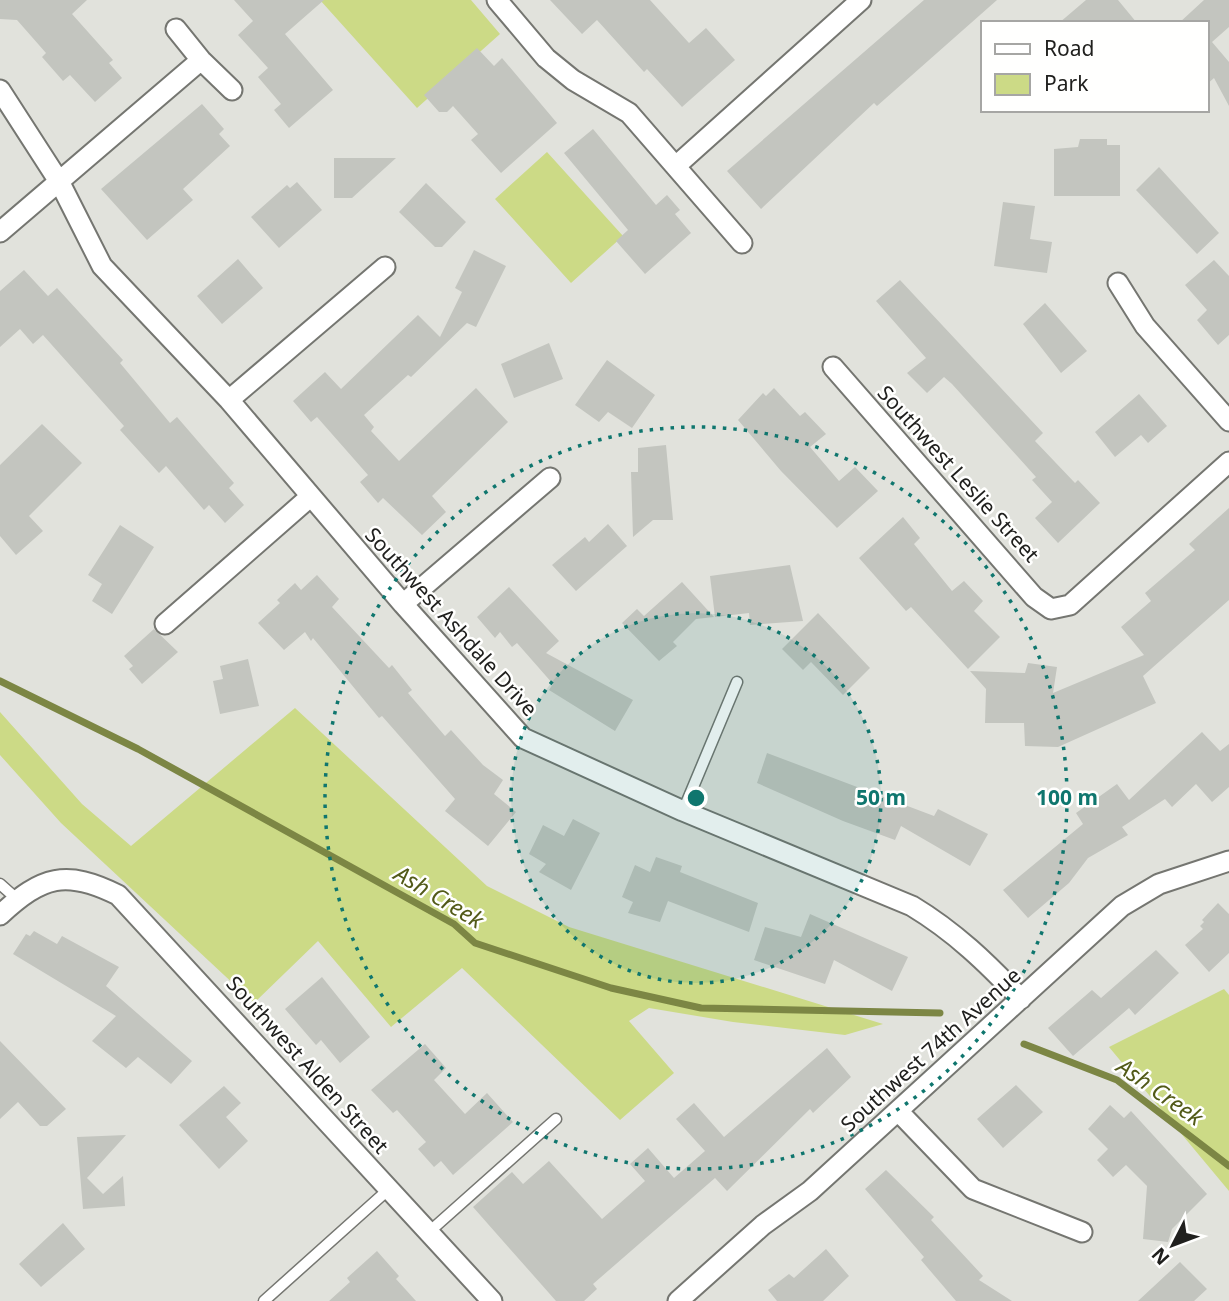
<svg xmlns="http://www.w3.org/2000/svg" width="1229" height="1301" font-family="'Noto Sans',sans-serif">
<rect width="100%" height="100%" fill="#e1e2dc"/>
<path fill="#ccda86" d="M 320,0 L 471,0 L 500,34 L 417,108 Z
M 547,152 L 623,236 L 571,283 L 495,199 Z
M 295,708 L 487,886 L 569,927 L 883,1024 L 845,1035 L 733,1022 L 649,1008 L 629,1021 L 674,1073 L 620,1120 L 462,968 L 391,1027 L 318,941 L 254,1003 L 61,823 L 0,755 L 0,712 L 82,804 L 131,846 Z
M 1224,989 L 1229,995 L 1229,1191 L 1109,1047 Z"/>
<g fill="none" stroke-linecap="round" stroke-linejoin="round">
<path stroke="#7c8644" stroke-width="7" d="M 0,681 L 138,749 L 454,924 L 475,943 L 611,988 L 701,1008 L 940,1013
M 1024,1044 L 1117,1080 L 1229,1166"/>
</g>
<path fill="#c3c5bf" d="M 0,0 L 87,0 L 72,14 L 113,60 L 109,63 L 122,78 L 95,102 L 70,75 L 63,81 L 42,57 L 46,53 L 17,20 L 0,19 Z
M 234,0 L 324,0 L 285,34 L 333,90 L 289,128 L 274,110 L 281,104 L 258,77 L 268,68 L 238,35 L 253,21 Z
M 550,0 L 650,0 L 689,43 L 706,28 L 735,60 L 682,107 L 647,69 L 644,72 L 597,20 L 582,34 Z
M 924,0 L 997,0 L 877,106 L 874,103 L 761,209 L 727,171 Z
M 1086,0 L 1118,0 L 1137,23 L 1059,23 Z
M 1204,0 L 1229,0 L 1229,27 L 1212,42 L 1229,62 L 1229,106 L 1214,78 L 1206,85 L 1206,23 L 1179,23 Z
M 477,48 L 494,66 L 502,58 L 557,123 L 501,173 L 471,140 L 478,134 L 453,106 L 447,112 L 439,112 L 424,95 Z
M 202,104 L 224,129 L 219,134 L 230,146 L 183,189 L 193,200 L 147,240 L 101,189 Z
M 593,129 L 656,205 L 667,195 L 680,210 L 675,214 L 691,233 L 645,274 L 616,241 L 628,230 L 564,153 Z
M 1080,139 L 1107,139 L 1107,145 L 1120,145 L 1120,196 L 1054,196 L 1054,149 L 1078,147 Z
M 334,158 L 396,158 L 352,198 L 334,198 Z
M 1159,167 L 1219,233 L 1197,254 L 1136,190 Z
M 297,182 L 322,210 L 279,248 L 251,217 L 287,185 L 290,188 Z
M 426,183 L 466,222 L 442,247 L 435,247 L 399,212 Z
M 1003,202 L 1035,206 L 1030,239 L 1052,242 L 1047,273 L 994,266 Z
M 474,250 L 506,266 L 476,327 L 467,323 L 411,377 L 408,375 L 364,415 L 374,427 L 371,431 L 399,461 L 476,388 L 508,422 L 432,496 L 446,512 L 422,535 L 383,498 L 378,503 L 360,482 L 368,475 L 317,417 L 311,422 L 293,401 L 325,372 L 341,389 L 418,315 L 440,337 L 462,292 L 455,288 Z
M 238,259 L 263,288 L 222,324 L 197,296 Z
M 1214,260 L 1229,276 L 1229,335 L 1218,345 L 1197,320 L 1207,310 L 1185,285 Z
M 24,270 L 48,296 L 57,288 L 123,360 L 120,363 L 170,423 L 177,417 L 234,483 L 229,488 L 244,505 L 225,523 L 209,505 L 204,510 L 166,466 L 159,473 L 120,430 L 124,426 L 43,335 L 33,344 L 20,329 L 0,347 L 0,291 Z
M 900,280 L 1043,433 L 1035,441 L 1075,483 L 1078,480 L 1100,503 L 1058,543 L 1035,518 L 1052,502 L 1032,480 L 1036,477 L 952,384 L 944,377 L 927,393 L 907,373 L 926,358 L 876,301 Z
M 1045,303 L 1087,351 L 1061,373 L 1023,324 Z
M 549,343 L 563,379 L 514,398 L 501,364 Z
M 607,360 L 655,395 L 632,428 L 608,412 L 599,422 L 575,405 Z
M 774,388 L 800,416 L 805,412 L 826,434 L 810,447 L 839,481 L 855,467 L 878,491 L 837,528 L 781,471 L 738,420 L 763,393 L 766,396 Z
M 1139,394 L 1167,426 L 1148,443 L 1141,435 L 1115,457 L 1095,432 Z
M 42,424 L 82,463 L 29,516 L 43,531 L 16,555 L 0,536 L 0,465 Z
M 666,445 L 673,520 L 653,520 L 633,537 L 631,472 L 638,472 L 638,448 Z
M 1229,508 L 1229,600 L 1143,676 L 1156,703 L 1058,747 L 1025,746 L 1024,723 L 985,723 L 986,689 L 970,671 L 1025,673 L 1028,663 L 1057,667 L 1053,693 L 1144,655 L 1121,627 L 1151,601 L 1145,593 L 1195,550 L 1189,544 Z
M 903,517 L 920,538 L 914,544 L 952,591 L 964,581 L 983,601 L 974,611 L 1000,637 L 968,669 L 911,607 L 906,611 L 859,558 Z
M 608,524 L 627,546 L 576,591 L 552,565 L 585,537 L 589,542 Z
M 120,525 L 154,547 L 112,614 L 92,601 L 102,584 L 88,575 Z
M 790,565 L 803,621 L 750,625 L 749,613 L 715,617 L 710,576 Z
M 317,575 L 339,599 L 332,607 L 389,668 L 392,665 L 412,690 L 408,693 L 445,736 L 451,730 L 483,765 L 503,780 L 494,794 L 516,812 L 488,846 L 445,811 L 455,799 L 382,716 L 379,718 L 313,638 L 311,641 L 305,632 L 284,650 L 258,623 L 280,603 L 277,600 L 295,583 L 301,590 Z
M 682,582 L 714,617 L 696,619 L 673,642 L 677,646 L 659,661 L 622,623 L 637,609 L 644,616 Z
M 509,587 L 559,641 L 546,653 L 633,700 L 615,731 L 549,690 L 553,684 L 517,643 L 512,647 L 500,632 L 495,638 L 477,617 Z
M 818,613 L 870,668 L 843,695 L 811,662 L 803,670 L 782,649 Z
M 154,629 L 178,652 L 142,684 L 129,669 L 133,666 L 124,656 Z
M 248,659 L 259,706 L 220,714 L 213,681 L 223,679 L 220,666 Z
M 1202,732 L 1220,751 L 1229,744 L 1229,787 L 1212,802 L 1196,784 L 1172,807 L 1165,799 L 1122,827 L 1128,835 L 1088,858 L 1069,883 L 1028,918 L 1003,890 L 1083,824 L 1076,813 L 1117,784 L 1129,800 Z
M 767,753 L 934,816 L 938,809 L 988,834 L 970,866 L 901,826 L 895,840 L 843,821 L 757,783 Z
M 573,819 L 600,833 L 571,890 L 539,872 L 546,864 L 529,854 L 543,825 L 564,836 Z
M 656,857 L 682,866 L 680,872 L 758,903 L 749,932 L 668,901 L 660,922 L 628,913 L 633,902 L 622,897 L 635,865 L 650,872 Z
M 1218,903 L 1229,914 L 1229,953 L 1209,972 L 1185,945 L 1203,929 L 1200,926 L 1204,922 L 1202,920 Z
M 810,914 L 908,957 L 892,991 L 834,960 L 825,984 L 754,960 L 765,927 L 801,937 Z
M 34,931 L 57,944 L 62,936 L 119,967 L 106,986 L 192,1061 L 171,1084 L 138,1057 L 126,1068 L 92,1041 L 116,1016 L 13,954 L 26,934 L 30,936 Z
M 1156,950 L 1179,973 L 1135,1015 L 1129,1008 L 1073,1056 L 1048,1028 L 1092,990 L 1101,998 Z
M 322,977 L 370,1037 L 340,1063 L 321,1040 L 316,1045 L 285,1009 Z
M 0,1041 L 66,1109 L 47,1126 L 40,1126 L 18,1102 L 0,1119 Z
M 425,1044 L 446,1068 L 434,1080 L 465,1114 L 487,1093 L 513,1122 L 453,1175 L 441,1161 L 434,1167 L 418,1149 L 426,1142 L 397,1110 L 393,1113 L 371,1090 Z
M 827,1048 L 851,1077 L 813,1113 L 810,1109 L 727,1191 L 715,1178 L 593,1284 L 597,1289 L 584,1301 L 556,1301 L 473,1207 L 512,1172 L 523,1184 L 549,1161 L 602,1219 L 645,1181 L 630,1164 L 648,1148 L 674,1178 L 705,1151 L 676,1119 L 694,1103 L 724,1137 Z
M 1016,1085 L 1043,1112 L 1003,1148 L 977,1119 Z
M 224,1086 L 241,1103 L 226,1117 L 248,1141 L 219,1169 L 179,1125 Z
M 1110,1105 L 1124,1118 L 1131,1111 L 1207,1194 L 1172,1229 L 1168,1242 L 1143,1239 L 1147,1186 L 1126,1165 L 1113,1177 L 1097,1160 L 1108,1149 L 1088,1129 Z
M 126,1135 L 87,1178 L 103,1194 L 123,1176 L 125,1206 L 83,1209 L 77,1137 Z
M 886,1170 L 934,1217 L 931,1220 L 983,1276 L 979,1280 L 1012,1301 L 956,1301 L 921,1260 L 924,1257 L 865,1189 Z
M 63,1223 L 85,1249 L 41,1287 L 19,1264 Z
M 826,1249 L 849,1276 L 823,1301 L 777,1301 L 768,1290 L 789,1274 L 794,1278 Z
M 377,1251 L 399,1276 L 396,1279 L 416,1301 L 329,1301 L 350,1282 L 347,1278 Z
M 1180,1262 L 1207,1289 L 1194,1301 L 1138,1301 Z"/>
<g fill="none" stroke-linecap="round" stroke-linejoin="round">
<g stroke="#757671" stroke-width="13">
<path id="service" d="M 683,811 L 737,682
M 0,884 L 18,900
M 429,1232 L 556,1119
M 264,1301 L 389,1189"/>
</g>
<g stroke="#757671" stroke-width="23">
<path id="minor" d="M 497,0 L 546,58 L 573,80 L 629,113 L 742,243
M 176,29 L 201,60 L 232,90
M 0,90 L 60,183 L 102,266 L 229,400 L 403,604 L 523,738 L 683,811 L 912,906 C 955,932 987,963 1021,999
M 677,165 L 861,0
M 0,232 L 201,60
M 1118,283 L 1145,326 L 1229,421
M 833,367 L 1034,597 L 1051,609 L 1070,605 L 1229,462
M 229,400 L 385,267
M 403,604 L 550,478
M 165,624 L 310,497
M 0,915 C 42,876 66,869 118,895 L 492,1301
M 898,1111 L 973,1189 L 1082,1232
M 678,1301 L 763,1225 L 810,1191 L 1122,906 L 1159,884 L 1229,861"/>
</g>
<use href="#service" stroke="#fff" stroke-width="10"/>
<use href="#minor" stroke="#fff" stroke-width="19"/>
</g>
<circle cx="696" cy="798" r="185" fill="#0f766e" fill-opacity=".12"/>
<g fill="none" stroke="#0f766e" stroke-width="3.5" stroke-dasharray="3.5 7">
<circle cx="696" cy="798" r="185"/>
<circle cx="696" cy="798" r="371"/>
</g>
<g text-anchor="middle" stroke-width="5" stroke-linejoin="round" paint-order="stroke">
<g font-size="21" fill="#20201e" stroke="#fffffe">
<text transform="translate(958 474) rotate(48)" y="7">Southwest Leslie Street</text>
<text transform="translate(451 622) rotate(48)" y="7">Southwest Ashdale Drive</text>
<text transform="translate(931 1050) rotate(-42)" y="7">Southwest 74th Avenue</text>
<text transform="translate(307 1065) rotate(48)" y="7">Southwest Alden Street</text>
</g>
<g font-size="23" font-style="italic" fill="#525a18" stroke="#fffffe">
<text transform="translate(439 897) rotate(31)" y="8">Ash Creek</text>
<text transform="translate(1160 1092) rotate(35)" y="8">Ash Creek</text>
</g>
</g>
<circle cx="696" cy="798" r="10" fill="#0f766e" stroke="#fffffe" stroke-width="3.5"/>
<g font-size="21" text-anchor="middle" font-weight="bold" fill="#0f766e" stroke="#fffffe" stroke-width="5" stroke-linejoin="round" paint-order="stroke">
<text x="881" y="805">50 m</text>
<text x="1067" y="805">100 m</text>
</g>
<rect x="981" y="21" width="228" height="91" fill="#fffffe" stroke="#a6a6a4" stroke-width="2"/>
<rect x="995" y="44" width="35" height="10" fill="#ffffff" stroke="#a6a6a4" stroke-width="2"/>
<text x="1044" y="56" font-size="21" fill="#20201e">Road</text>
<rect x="995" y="74" width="35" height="21" fill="#ccda86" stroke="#a6a6a4" stroke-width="2"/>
<text x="1044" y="91" font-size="21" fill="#20201e">Park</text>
<g transform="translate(1173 1245) rotate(228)" stroke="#fffffe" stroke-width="5" paint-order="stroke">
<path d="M0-5L12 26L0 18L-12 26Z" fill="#20201e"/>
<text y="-10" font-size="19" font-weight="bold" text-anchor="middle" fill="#20201e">N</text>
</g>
</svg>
